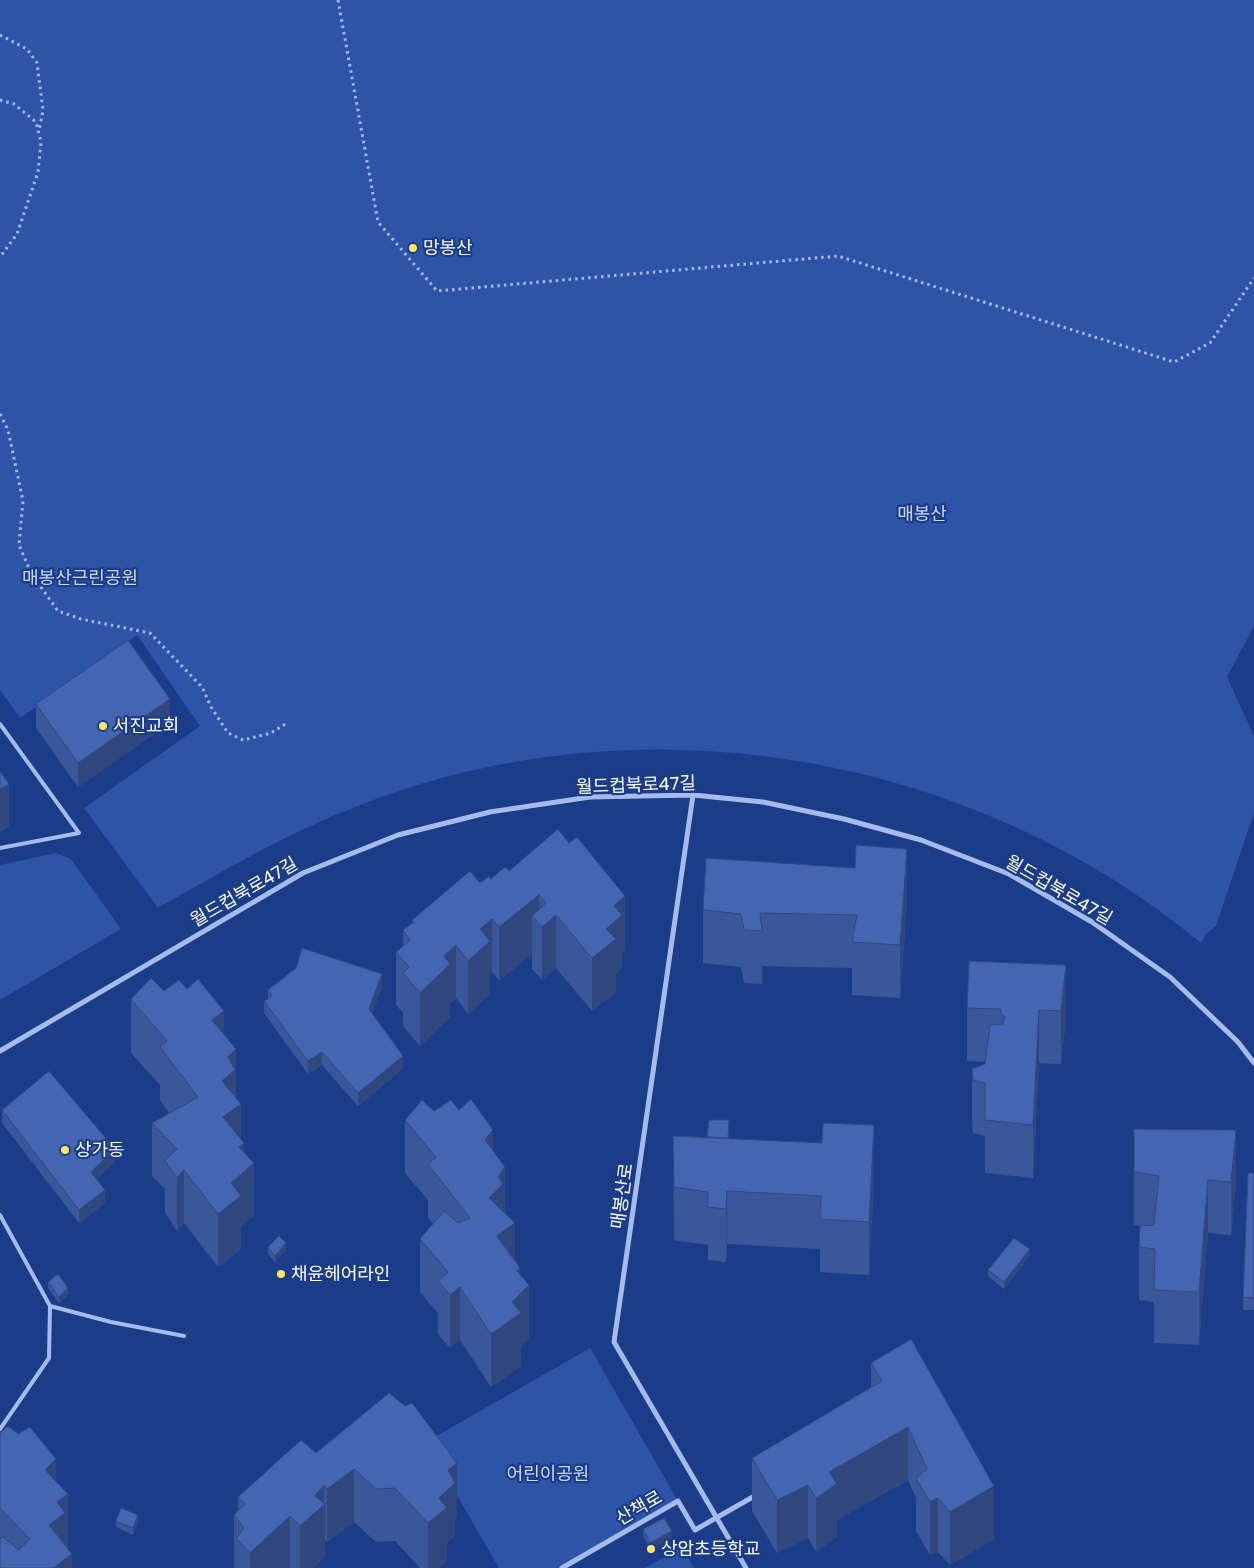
<svg xmlns="http://www.w3.org/2000/svg" width="1254" height="1568" font-family="'Golos Text','Noto Sans KR',sans-serif">
<rect width="100%" height="100%" fill="#1b3c89"/>
<path fill="#2e54a7" d="M 0,0 L 1254,0 L 1254,626 L 1227,677 L 1254,736 L 1254,813 L 1216,926 L 1205,935 L 1201,943 C 976,757 660,699 384,796 C 304,824 231,866 158,908 L 84,808 L 200,726 L 137,635 L 20,718 L 0,690 Z
M 56,853 L 71,859 L 121,929 L 0,1000 L 0,865 Z
M 590,1348 L 678,1501 L 562,1568 L 499,1568 L 426,1442 Z
M 682,1547 L 694,1568 L 645,1568 Z"/>
<g fill="none" stroke-linecap="round" stroke-linejoin="round">
<path stroke="#a5bbec" stroke-width="3" stroke-dasharray="2.5 4" stroke-linecap="butt" d="M 338,0 L 378,222 L 437,291 L 838,256 L 1174,362 L 1210,343 L 1254,278
M 0,35 L 27,49 L 37,63 L 43,110 L 39,131
M 0,100 L 14,104 L 36,122 L 41,142 L 38,172 L 17,234 L 0,257
M 0,414 L 8,430 L 23,501 L 19,545 L 31,573 L 48,597 L 58,611 L 81,619 L 150,633 L 202,687 L 211,707 L 228,733 L 243,740 L 271,733 L 287,723"/>
<path stroke="#a5bbec" stroke-width="4" d="M 0,724 L 79,833 L 0,848
M 0,1215 L 50,1306 L 111,1322 L 184,1336
M 0,1429 L 49,1358 L 50,1306"/>
<path stroke="#a5bbec" stroke-width="5" d="M 693,795 L 614,1342 L 746,1568
M 0,1051 L 303,873 L 398,835 L 490,812 L 590,797 L 693,795 L 763,802 L 844,819 L 921,840 L 1009,874 L 1092,922 L 1170,977 L 1238,1042 L 1254,1063
M 562,1568 L 678,1501 L 695,1530 L 758,1494"/>
</g>
<path fill="#3a5899" d="M 36,704 L 170,723 L 78,787 L 36,728 Z
M 505,867 L 625,950 L 622,952 L 622,968 L 616,974 L 616,992 L 592,1011 L 556,968 L 542,980 L 532,969 L 532,954 L 499,980 L 492,972 L 490,974 L 490,994 L 468,1014 L 456,998 L 450,1003 L 450,1017 L 420,1046 L 403,1026 L 403,1013 L 396,1005 L 396,952 L 403,946 L 403,930 L 412,923 L 412,920 L 480,883 L 491,879 Z
M 907,902 L 900,998 L 852,995 L 852,968 L 762,966 L 762,984 L 744,983 L 741,967 L 703,963 L 703,910 Z
M 1066,965 L 1066,1018 L 1061,1064 L 1039,1063 L 1033,1178 L 985,1173 L 985,1136 L 973,1133 L 972,1122 L 972,1069 L 985,1064 L 985,1062 L 967,1061 L 967,1008 Z
M 382,987 L 372,1014 L 403,1069 L 358,1106 L 322,1065 L 308,1074 L 264,1013 L 264,1001 L 268,998 L 268,990 Z
M 164,991 L 224,1034 L 236,1099 L 241,1139 L 244,1152 L 254,1216 L 241,1227 L 241,1249 L 218,1267 L 184,1223 L 177,1231 L 165,1213 L 165,1189 L 152,1176 L 152,1123 L 169,1113 L 160,1100 L 160,1085 L 131,1053 L 131,999 Z
M 2,1110 L 115,1162 L 97,1179 L 105,1203 L 79,1223 L 2,1123 Z
M 405,1120 L 493,1150 L 515,1261 L 520,1274 L 529,1338 L 521,1346 L 521,1366 L 491,1387 L 460,1340 L 450,1348 L 438,1334 L 438,1313 L 420,1292 L 420,1239 L 433,1224 L 428,1217 L 428,1200 L 405,1173 Z
M 709,1120 L 729,1126 L 729,1139 L 874,1178 L 869,1275 L 820,1272 L 820,1249 L 727,1244 L 726,1262 L 708,1260 L 708,1245 L 674,1240 L 673,1136 L 707,1138 Z
M 1134,1129 L 1236,1183 L 1231,1235 L 1208,1233 L 1199,1345 L 1154,1343 L 1154,1302 L 1139,1300 L 1139,1247 L 1140,1226 L 1134,1225 Z
M 1254,1173 L 1254,1310 L 1243,1310 L 1243,1297 Z
M 268,1247 L 286,1250 L 275,1262 L 268,1254 Z
M 1030,1256 L 1004,1289 L 988,1276 L 988,1270 Z
M 48,1282 L 68,1295 L 59,1303 L 48,1288 Z
M 871,1363 L 994,1539 L 950,1565 L 938,1552 L 930,1555 L 916,1531 L 916,1498 L 908,1480 L 837,1520 L 837,1537 L 816,1551 L 808,1538 L 777,1553 L 752,1511 L 752,1458 L 871,1387 Z
M 405,1406 L 457,1516 L 455,1518 L 455,1536 L 447,1543 L 447,1561 L 438,1568 L 420,1568 L 395,1541 L 376,1542 L 354,1522 L 327,1542 L 325,1539 L 325,1557 L 313,1568 L 234,1568 L 234,1515 L 238,1511 L 238,1497 L 316,1453 Z
M 0,1433 L 56,1481 L 68,1547 L 67,1548 L 72,1568 L 0,1568 Z
M 116,1521 L 138,1522 L 133,1535 L 116,1527 Z
M 643,1529 L 672,1538 L 650,1549 L 643,1535 Z"/>
<path fill="#30477d" d="M 170,699 L 170,723 L 78,787 L 78,763 Z
M 9,784 L 9,827 L 0,832 L 0,789 Z
M 907,849 L 907,902 L 900,998 L 900,945 Z
M 539,895 L 539,923 L 532,916 L 532,954 L 499,980 L 499,927 Z
M 625,896 L 625,950 L 622,952 L 622,968 L 616,974 L 616,992 L 592,1011 L 592,958 L 606,929 L 614,906 Z
M 556,915 L 556,968 L 542,980 L 542,927 Z
M 492,919 L 492,972 L 490,974 L 490,994 L 468,1014 L 468,961 L 480,929 Z
M 456,945 L 456,998 L 450,1003 L 450,1017 L 420,1046 L 420,993 L 444,956 Z
M 1066,965 L 1066,1018 L 1061,1064 L 1061,1011 Z
M 382,974 L 382,987 L 369,1022 L 369,1009 Z
M 1039,1010 L 1039,1063 L 1033,1178 L 1033,1125 Z
M 224,1011 L 224,1064 L 212,1020 Z
M 236,1049 L 236,1102 L 241,1104 L 241,1146 L 244,1143 L 244,1172 L 254,1163 L 254,1216 L 241,1227 L 241,1249 L 218,1267 L 218,1214 L 223,1171 L 222,1081 L 228,1057 Z
M 322,1052 L 322,1065 L 308,1074 L 308,1061 Z
M 403,1056 L 403,1069 L 358,1106 L 358,1093 Z
M 874,1125 L 874,1178 L 869,1275 L 869,1222 Z
M 493,1130 L 493,1183 L 485,1140 Z
M 1236,1130 L 1236,1183 L 1231,1235 L 1231,1182 Z
M 115,1149 L 115,1162 L 91,1184 L 91,1172 Z
M 505,1167 L 505,1220 L 515,1223 L 515,1276 L 497,1289 L 489,1198 L 498,1176 Z
M 184,1170 L 184,1223 L 177,1231 L 177,1178 Z
M 1208,1180 L 1208,1233 L 1199,1345 L 1199,1292 Z
M 105,1190 L 105,1203 L 79,1223 L 79,1210 Z
M 727,1191 L 727,1244 L 726,1262 L 726,1209 Z
M 286,1243 L 286,1250 L 275,1262 L 275,1256 Z
M 1030,1249 L 1030,1256 L 1004,1289 L 1004,1282 Z
M 520,1268 L 520,1294 L 529,1285 L 529,1338 L 521,1346 L 521,1366 L 491,1387 L 491,1334 L 512,1302 L 517,1271 Z
M 460,1287 L 460,1340 L 450,1348 L 450,1295 Z
M 68,1288 L 68,1295 L 59,1303 L 59,1297 Z
M 908,1427 L 908,1480 L 837,1520 L 837,1537 L 816,1551 L 816,1498 L 829,1472 Z
M 56,1459 L 56,1512 L 45,1470 Z
M 457,1463 L 457,1516 L 455,1518 L 455,1536 L 447,1543 L 447,1561 L 438,1568 L 428,1568 L 428,1523 L 448,1470 Z
M 354,1469 L 354,1522 L 327,1542 L 327,1489 Z
M 324,1485 L 324,1505 L 325,1504 L 325,1557 L 313,1568 L 300,1568 L 300,1526 L 315,1496 Z
M 808,1485 L 808,1538 L 777,1553 L 777,1500 Z
M 994,1486 L 994,1539 L 950,1565 L 950,1512 Z
M 68,1494 L 68,1547 L 65,1549 L 72,1554 L 72,1568 L 49,1568 L 49,1525 L 57,1502 Z
M 938,1498 L 938,1552 L 930,1555 L 930,1502 Z
M 138,1515 L 138,1522 L 133,1535 L 133,1528 Z
M 290,1516 L 290,1568 L 250,1568 L 250,1553 Z
M 672,1531 L 672,1538 L 650,1549 L 650,1543 Z"/>
<path fill="#4466b2" stroke="#30477d" d="M 128,640 L 170,699 L 78,763 L 36,704 Z
M 0,771 L 9,784 L 0,789 Z
M 558,829 L 569,843 L 577,837 L 625,896 L 614,906 L 622,915 L 606,929 L 616,939 L 592,958 L 556,915 L 542,927 L 532,916 L 546,903 L 539,895 L 499,927 L 492,919 L 480,929 L 490,941 L 468,961 L 456,945 L 444,956 L 450,964 L 420,993 L 403,973 L 409,967 L 396,952 L 410,940 L 403,930 L 414,922 L 412,920 L 470,871 L 480,883 L 489,876 L 491,879 L 505,867 L 509,871 Z
M 856,845 L 907,849 L 900,945 L 852,942 L 857,915 L 760,913 L 762,931 L 744,930 L 741,914 L 703,910 L 706,858 L 855,868 Z
M 302,948 L 382,974 L 369,1009 L 403,1056 L 358,1093 L 322,1052 L 308,1061 L 264,1001 L 272,996 L 268,990 L 296,968 Z
M 969,961 L 1066,965 L 1061,1011 L 1039,1010 L 1033,1125 L 985,1120 L 985,1083 L 973,1080 L 972,1069 L 985,1064 L 990,1025 L 1003,1024 L 1005,1017 L 1001,1014 L 1001,1009 L 967,1008 Z
M 151,978 L 164,991 L 179,980 L 187,989 L 198,979 L 224,1011 L 212,1020 L 236,1049 L 228,1057 L 235,1070 L 222,1081 L 241,1104 L 223,1117 L 244,1143 L 239,1147 L 254,1163 L 231,1183 L 241,1196 L 218,1214 L 184,1170 L 177,1178 L 165,1160 L 177,1149 L 152,1123 L 198,1097 L 160,1047 L 167,1041 L 131,999 Z
M 49,1071 L 115,1149 L 91,1172 L 105,1190 L 79,1210 L 2,1110 Z
M 471,1099 L 493,1130 L 485,1140 L 505,1167 L 498,1176 L 503,1184 L 489,1198 L 515,1223 L 497,1236 L 520,1268 L 517,1271 L 529,1285 L 512,1302 L 521,1313 L 491,1334 L 460,1287 L 450,1295 L 438,1281 L 448,1272 L 420,1239 L 444,1211 L 458,1223 L 470,1218 L 428,1164 L 436,1157 L 405,1120 L 422,1100 L 434,1111 L 451,1100 L 459,1110 Z
M 709,1120 L 729,1120 L 728,1138 L 707,1137 Z
M 823,1123 L 874,1125 L 869,1222 L 820,1219 L 821,1196 L 727,1191 L 726,1209 L 708,1207 L 708,1192 L 674,1187 L 673,1136 L 822,1143 Z
M 1134,1129 L 1236,1130 L 1231,1182 L 1208,1180 L 1199,1292 L 1154,1290 L 1155,1249 L 1139,1247 L 1140,1226 L 1154,1225 L 1159,1176 L 1134,1172 Z
M 1248,1173 L 1254,1173 L 1254,1298 L 1243,1297 Z
M 279,1236 L 286,1243 L 275,1256 L 268,1247 Z
M 1014,1238 L 1030,1249 L 1004,1282 L 988,1270 Z
M 58,1274 L 68,1288 L 59,1297 L 48,1282 Z
M 911,1339 L 994,1486 L 950,1512 L 938,1498 L 930,1502 L 916,1478 L 927,1469 L 908,1427 L 829,1472 L 837,1484 L 816,1498 L 808,1485 L 777,1500 L 752,1458 L 882,1381 L 871,1363 Z
M 389,1393 L 405,1406 L 412,1403 L 457,1463 L 448,1470 L 455,1483 L 439,1498 L 447,1508 L 428,1523 L 395,1488 L 376,1489 L 354,1469 L 327,1489 L 324,1485 L 315,1496 L 325,1504 L 300,1526 L 290,1516 L 250,1553 L 236,1538 L 244,1528 L 234,1515 L 245,1504 L 238,1497 L 301,1440 L 316,1453 Z
M 8,1426 L 18,1434 L 30,1427 L 56,1459 L 45,1470 L 68,1494 L 57,1502 L 65,1513 L 49,1525 L 72,1554 L 55,1567 L 56,1568 L 0,1568 L 0,1538 L 3,1537 L 19,1550 L 30,1539 L 0,1508 L 0,1433 Z
M 121,1508 L 138,1515 L 133,1528 L 116,1521 Z
M 664,1518 L 672,1531 L 650,1543 L 643,1529 Z"/>
<g fill="#fee662" stroke="#1b3c89" stroke-width="2">
<circle cx="413" cy="248" r="5"/>
<circle cx="103" cy="726" r="5"/>
<circle cx="65" cy="1150" r="5"/>
<circle cx="281" cy="1274" r="5"/>
<circle cx="651" cy="1549" r="5"/>
</g>
<g text-anchor="middle" stroke-width="4.5" stroke-linejoin="round" paint-order="stroke">
<g font-size="18" fill="#fff" stroke="#1b3c89" text-anchor="start">
<text x="423" y="254">망봉산</text>
<text x="113" y="732">서진교회</text>
<text x="75" y="1156">상가동</text>
<text x="291" y="1280">채윤헤어라인</text>
<text x="661" y="1555">상암초등학교</text>
</g>
<g font-size="18" fill="#cad9f9" stroke="#1b3c89">
<text x="922" y="520">매봉산</text>
<text x="80" y="584">매봉산근린공원</text>
<text x="548" y="1480">어린이공원</text>
</g>
<g font-size="18" fill="#fff" stroke="#1b3c89">
<text transform="translate(636 785) rotate(-2)" y="6">월드컵북로47길</text>
<text transform="translate(1059 890) rotate(30)" y="6">월드컵북로47길</text>
<text transform="translate(244 892) rotate(-30)" y="6">월드컵북로47길</text>
<text transform="translate(622 1196) rotate(-82)" y="6">매봉산로</text>
<text transform="translate(639 1508) rotate(-30)" y="6">산책로</text>
</g>
</g>
</svg>
